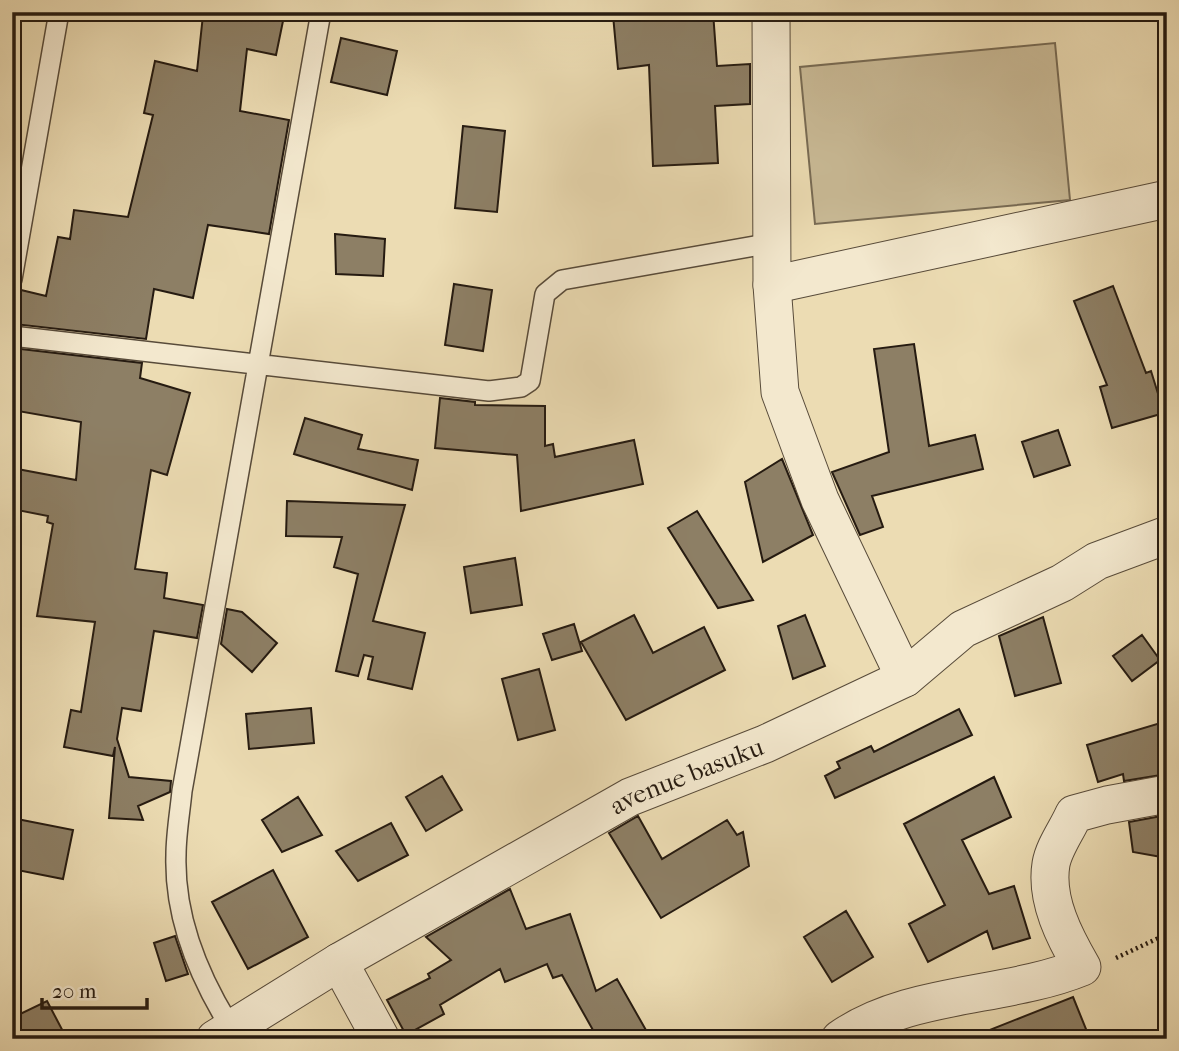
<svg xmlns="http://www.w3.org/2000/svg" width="1179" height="1051" font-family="'IM FELL French Canon',serif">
<rect width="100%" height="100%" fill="#ecdcb3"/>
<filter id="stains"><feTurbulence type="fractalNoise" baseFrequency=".00286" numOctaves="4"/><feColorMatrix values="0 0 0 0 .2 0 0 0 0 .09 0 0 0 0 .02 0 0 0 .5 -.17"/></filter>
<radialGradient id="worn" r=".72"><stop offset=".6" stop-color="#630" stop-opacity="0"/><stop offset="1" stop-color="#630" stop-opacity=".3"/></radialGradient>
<path fill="#cabb97" stroke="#786b54" stroke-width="2" d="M 1055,43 L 1070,200 L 815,224 L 800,67 Z"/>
<path fill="#8d7f65" stroke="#261b11" stroke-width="2" d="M 634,12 L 713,12 L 717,66 L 750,64 L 750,104 L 715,106 L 718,163 L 653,166 L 649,65 L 618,69 L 613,15 Z
M 203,15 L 257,21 L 258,16 L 283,21 L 276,55 L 247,49 L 240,111 L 289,120 L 269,234 L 208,225 L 193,298 L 154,289 L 146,339 L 14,324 L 21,290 L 46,296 L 58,237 L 70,239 L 74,210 L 128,217 L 153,115 L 144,113 L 155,61 L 197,71 Z
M 341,38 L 397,51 L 387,95 L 331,82 Z
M 463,126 L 505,131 L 497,212 L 455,208 Z
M 335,234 L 385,239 L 383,276 L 336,274 Z
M 454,284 L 492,290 L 483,351 L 445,345 Z
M 1113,286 L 1146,373 L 1151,371 L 1164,413 L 1112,428 L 1100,387 L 1107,385 L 1074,301 Z
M 914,344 L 929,446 L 975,435 L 983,469 L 872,496 L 883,527 L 860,535 L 832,472 L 889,452 L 874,349 Z
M 12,348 L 142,363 L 140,378 L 190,393 L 167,475 L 151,470 L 135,569 L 167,573 L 164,598 L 203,605 L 197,638 L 154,631 L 141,711 L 122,708 L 117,739 L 129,777 L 171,781 L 170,792 L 138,806 L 143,820 L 109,818 L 115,747 L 113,756 L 64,747 L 71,710 L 81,712 L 95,622 L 37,616 L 53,524 L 47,522 L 48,516 L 12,509 L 12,468 L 76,480 L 81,422 L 12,410 Z
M 440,398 L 475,402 L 475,405 L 545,406 L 545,446 L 553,444 L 555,457 L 634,440 L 643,484 L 521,511 L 517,455 L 435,448 Z
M 305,418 L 362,435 L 358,449 L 418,460 L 412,490 L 294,454 Z
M 1058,430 L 1070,465 L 1034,477 L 1022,442 Z
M 782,459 L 813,535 L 763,562 L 745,482 Z
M 287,501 L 405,505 L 373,621 L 425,633 L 412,689 L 368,679 L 373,657 L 364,655 L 358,676 L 336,671 L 358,574 L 334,567 L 342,537 L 286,536 Z
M 697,511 L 753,600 L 718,608 L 668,528 Z
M 515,558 L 522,605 L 471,613 L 464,567 Z
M 227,609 L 242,612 L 277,643 L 252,672 L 221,644 Z
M 634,615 L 653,653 L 704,627 L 725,670 L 626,720 L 581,642 Z
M 805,615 L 825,666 L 793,679 L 778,626 Z
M 1043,617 L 1061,683 L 1015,696 L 999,636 Z
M 574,624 L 582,651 L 552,660 L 543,634 Z
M 1142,635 L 1160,660 L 1132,681 L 1113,656 Z
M 539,669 L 555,730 L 518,740 L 502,679 Z
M 311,708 L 314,743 L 249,749 L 246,714 Z
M 959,709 L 972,735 L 835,798 L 825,776 L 840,768 L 837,762 L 871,746 L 874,752 Z
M 1167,721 L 1167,774 L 1124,781 L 1123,774 L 1098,782 L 1087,745 Z
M 442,776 L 462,810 L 426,831 L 406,797 Z
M 994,777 L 1011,817 L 962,840 L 989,894 L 1014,886 L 1030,938 L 993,949 L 987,931 L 928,962 L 909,924 L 945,905 L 904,824 Z
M 298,797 L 322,835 L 282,852 L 262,820 Z
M 1167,815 L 1167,858 L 1133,852 L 1129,822 Z
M 638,816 L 662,859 L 727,820 L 737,835 L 743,832 L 749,866 L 661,918 L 609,833 Z
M 12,818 L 73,830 L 63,879 L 12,869 Z
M 391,823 L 408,855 L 358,881 L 336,851 Z
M 273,870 L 308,937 L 248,969 L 212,902 Z
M 510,889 L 526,929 L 570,914 L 596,991 L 617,979 L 651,1039 L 598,1039 L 562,975 L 553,978 L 547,964 L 505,982 L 500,969 L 440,1005 L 444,1014 L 406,1035 L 387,1000 L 430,978 L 428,974 L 451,960 L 426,937 Z
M 846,911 L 873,957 L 832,982 L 804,937 Z
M 175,936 L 188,974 L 166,981 L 154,943 Z
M 1073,997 L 1090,1039 L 973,1039 L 972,1037 Z
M 47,1001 L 67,1039 L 12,1039 L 12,1018 Z"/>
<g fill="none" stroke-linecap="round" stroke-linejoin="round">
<g stroke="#584b3a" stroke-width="22">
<path id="service" d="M 12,279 L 59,12
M 12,336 L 489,391 L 521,387 L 530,381 L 545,294 L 562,280 L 772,243
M 231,1028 C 199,977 174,917 176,855 C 176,834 180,812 182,791 L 321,12"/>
</g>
<g stroke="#584b3a" stroke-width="39">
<g id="minor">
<path d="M 771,12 L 772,285 L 780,392 L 820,500 L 905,678"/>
<path d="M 772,285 L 1167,199"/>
<path d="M 339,962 L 381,1039"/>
<path id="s1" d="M 215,1039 L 339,962 L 630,797 L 765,744 L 905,678 L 963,629 L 1062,583 L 1097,561 L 1167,535"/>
<path d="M 840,1039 C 908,991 1006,998 1082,967 C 1065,938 1045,900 1051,864 C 1054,847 1067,830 1074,814 L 1107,805 L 1167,794"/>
</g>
</g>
<path stroke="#261b11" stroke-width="4.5" stroke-dasharray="2 3.5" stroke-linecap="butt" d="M 1116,958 L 1167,934"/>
<use href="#service" stroke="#f3e8ce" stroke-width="19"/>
<use href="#minor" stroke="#f3e8ce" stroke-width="37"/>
</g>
<g text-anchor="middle" stroke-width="6" stroke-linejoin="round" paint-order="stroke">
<g font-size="26" fill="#261b11" stroke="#f3e8ce">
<text dy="9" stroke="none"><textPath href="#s1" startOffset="541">avenue basuku</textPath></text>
</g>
</g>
<rect width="1179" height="1051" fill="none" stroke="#ecdcb3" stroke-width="42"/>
<rect x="14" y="14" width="1151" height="1023" fill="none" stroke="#261b11" stroke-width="3.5"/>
<rect x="21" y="21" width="1137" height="1009" fill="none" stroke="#261b11" stroke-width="2"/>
<path d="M42 998v10h105v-10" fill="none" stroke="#261b11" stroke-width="3.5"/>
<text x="52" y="998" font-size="21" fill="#261b11" stroke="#f3e8ce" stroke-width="5" paint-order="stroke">20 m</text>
<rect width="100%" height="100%" filter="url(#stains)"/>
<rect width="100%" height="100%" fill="url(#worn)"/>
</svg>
